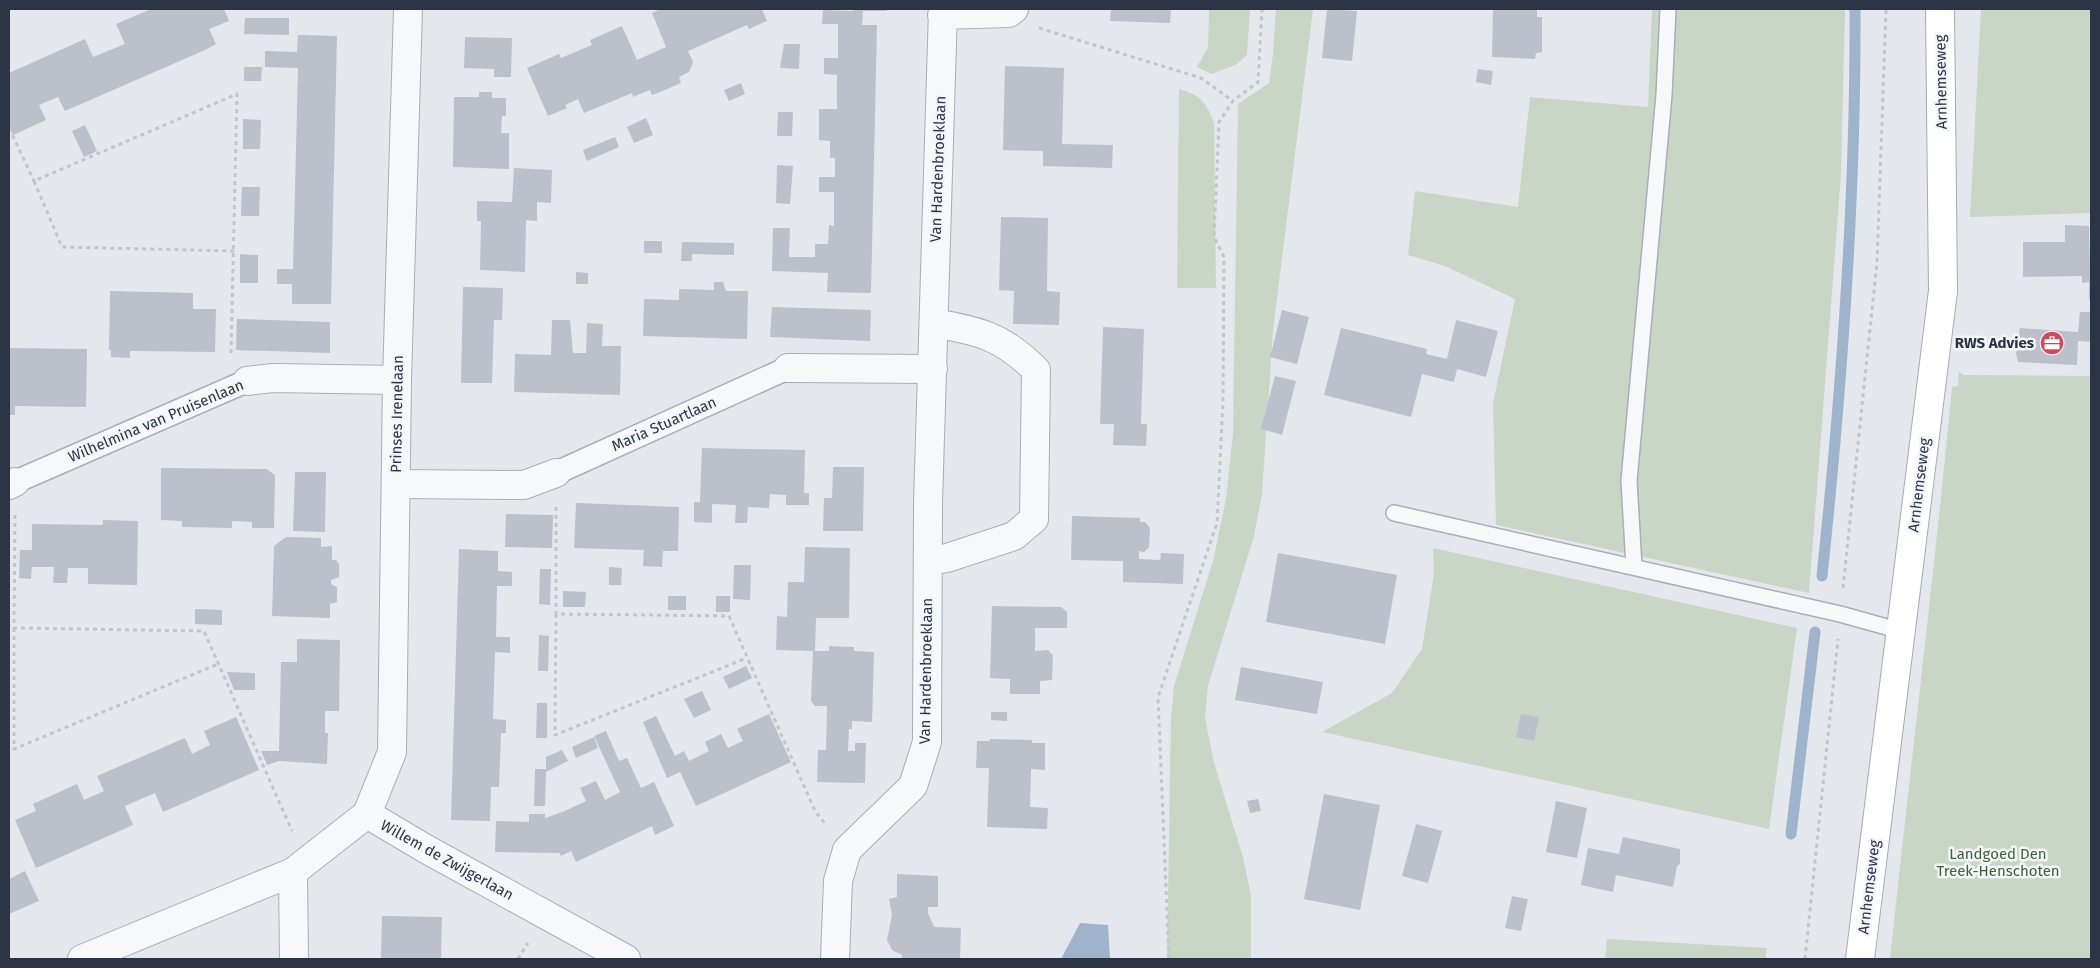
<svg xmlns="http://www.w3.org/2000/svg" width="2100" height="968" font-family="'Fira Sans',sans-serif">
<rect width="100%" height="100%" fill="#e4e7ec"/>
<path fill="#c9d6c5" d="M 1209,9 L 1250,9 L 1247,55 L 1237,64 L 1212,74 L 1197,67 L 1208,47 Z
M 1276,9 L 1313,9 L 1273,330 L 1262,494 L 1254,536 L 1208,686 L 1205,718 L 1214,763 L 1243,857 L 1251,895 L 1251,959 L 1167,959 L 1171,718 L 1174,686 L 1213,561 L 1226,499 L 1233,433 L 1238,104 L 1269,83 L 1273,54 Z
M 1652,9 L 1845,9 L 1841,174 L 1809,593 L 1496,525 L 1493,403 L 1515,299 L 1445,266 L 1408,255 L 1415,191 L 1518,207 L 1530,97 L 1648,107 Z
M 1981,9 L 2091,9 L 2091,213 L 1970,217 Z
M 1179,89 C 1200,95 1207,103 1214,123 L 1216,288 L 1177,288 Z
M 1959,371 L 1963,375 L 2091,376 L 2091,959 L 1890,959 C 1910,768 1934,578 1952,387 L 1958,386 Z
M 1433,548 L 1797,628 L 1769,829 L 1322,732 L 1392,693 L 1422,649 L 1434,573 Z
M 1607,939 L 1767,948 L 1765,959 L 1605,959 Z"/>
<path fill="#9fb4cc" d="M 1080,923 L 1108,925 L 1110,959 L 1061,959 Z"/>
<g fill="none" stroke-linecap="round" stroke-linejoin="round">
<path stroke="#9fb4cc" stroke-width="11" d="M 1822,576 C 1842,387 1856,198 1855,9
M 1791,834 L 1815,632"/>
</g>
<path fill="#bbc0ca" d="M 151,9 L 224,9 L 229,21 L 209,29 L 216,44 L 205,50 L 65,111 L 58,97 L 39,105 L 46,120 L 13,135 L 9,126 L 9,73 L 85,39 L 93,57 L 125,44 L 116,24 Z
M 661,9 L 762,9 L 767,21 L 749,29 L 747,25 L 688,51 L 693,62 L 689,72 L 679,77 L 681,83 L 667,89 L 652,95 L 650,90 L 633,97 L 632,93 L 584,113 L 578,99 L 565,105 L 567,108 L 548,116 L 527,68 L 559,54 L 561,58 L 592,45 L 590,40 L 622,26 L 637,60 L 666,47 L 652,13 Z
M 853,9 L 887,9 L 887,11 L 863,11 L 862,25 L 877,25 L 871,293 L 827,292 L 828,273 L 772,271 L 773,228 L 790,228 L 789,257 L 815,257 L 815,244 L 828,244 L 829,225 L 834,226 L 834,192 L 819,192 L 819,177 L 835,177 L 835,158 L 830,158 L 830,141 L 819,140 L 819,109 L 837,109 L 837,75 L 824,74 L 824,58 L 838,58 L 838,24 L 822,24 L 823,10 L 853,11 Z
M 1111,9 L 1171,9 L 1170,23 L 1110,21 Z
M 1327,9 L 1357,11 L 1352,61 L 1322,58 Z
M 1493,9 L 1537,9 L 1537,17 L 1542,17 L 1542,52 L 1536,53 L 1535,59 L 1492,57 Z
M 245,18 L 289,18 L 289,35 L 244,34 Z
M 298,35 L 337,36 L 331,304 L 292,304 L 292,284 L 277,284 L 277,269 L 293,269 L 298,68 L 265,67 L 265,51 L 297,52 Z
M 465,37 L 512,38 L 511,77 L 494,77 L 494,69 L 464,68 Z
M 784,44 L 800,44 L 799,69 L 780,68 Z
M 1005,66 L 1064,68 L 1062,144 L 1113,145 L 1112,168 L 1043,166 L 1043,151 L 1003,150 Z
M 244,67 L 262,67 L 261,81 L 244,81 Z
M 1478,69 L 1493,71 L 1491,85 L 1476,82 Z
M 741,83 L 745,94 L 729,101 L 724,90 Z
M 479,92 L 492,92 L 492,98 L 506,98 L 506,116 L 502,116 L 501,133 L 509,133 L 509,169 L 453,167 L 454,97 L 479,97 Z
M 778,112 L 793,112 L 792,136 L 777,136 Z
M 646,118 L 653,135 L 634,143 L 627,127 Z
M 243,119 L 261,120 L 260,149 L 243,149 Z
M 85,125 L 97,151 L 84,157 L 72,131 Z
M 615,137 L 619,147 L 587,161 L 583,150 Z
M 777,165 L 793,166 L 790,204 L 776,203 Z
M 514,168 L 552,170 L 551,203 L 537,202 L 537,221 L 526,220 L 525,272 L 480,270 L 481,221 L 477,221 L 477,201 L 512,202 Z
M 242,187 L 260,187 L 259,216 L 241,216 Z
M 1001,217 L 1048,218 L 1047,291 L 1060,292 L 1059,325 L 1013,324 L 1014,291 L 999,290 Z
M 2065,225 L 2089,226 L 2091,300 L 2089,300 L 2089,282 L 2082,283 L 2082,276 L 2023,277 L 2023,242 L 2065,242 Z
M 644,241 L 662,241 L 662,253 L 644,253 Z
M 682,242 L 734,243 L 734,255 L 692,254 L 692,261 L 681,261 Z
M 240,254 L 258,255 L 258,283 L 240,283 Z
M 576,272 L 588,273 L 588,284 L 576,284 Z
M 714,282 L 723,282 L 726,291 L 748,291 L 747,339 L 643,336 L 644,299 L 679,300 L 679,289 L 714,290 Z
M 463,287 L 503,288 L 502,320 L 494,320 L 492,383 L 461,383 Z
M 110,291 L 193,293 L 193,309 L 216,309 L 215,352 L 130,351 L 130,358 L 111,357 L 111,350 L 109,350 Z
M 772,307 L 871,310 L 870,341 L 770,337 Z
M 1282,310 L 1309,317 L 1297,364 L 1270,357 Z
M 2080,312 L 2091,312 L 2091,342 L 2078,341 L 2077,365 L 2018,362 L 2016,354 L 2020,328 L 2078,332 Z
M 237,319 L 330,322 L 330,353 L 236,350 Z
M 552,320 L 570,320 L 573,353 L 586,353 L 587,323 L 603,324 L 602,346 L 621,346 L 620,395 L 514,392 L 515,354 L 551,355 Z
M 1456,320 L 1498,331 L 1486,377 L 1457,369 L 1454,382 L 1422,374 L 1411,417 L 1324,395 L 1341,328 L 1427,349 L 1426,354 L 1447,359 Z
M 1103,327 L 1144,329 L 1141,424 L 1147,424 L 1146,446 L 1113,445 L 1114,424 L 1100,424 Z
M 9,348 L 87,349 L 86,407 L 15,406 L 15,415 L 9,415 Z
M 1275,376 L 1296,381 L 1282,435 L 1261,429 Z
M 702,448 L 805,450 L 804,493 L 809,493 L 809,505 L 786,505 L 786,495 L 770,494 L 769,508 L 748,507 L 747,523 L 735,523 L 736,505 L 712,504 L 712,523 L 694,522 L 694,502 L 700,502 Z
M 833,467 L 864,467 L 863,531 L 823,531 L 824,498 L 832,498 Z
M 161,468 L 267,469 L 275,475 L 274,528 L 252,528 L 252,522 L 232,521 L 232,528 L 182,527 L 182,521 L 161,520 Z
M 295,472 L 326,472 L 325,532 L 293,531 Z
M 576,503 L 679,507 L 678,551 L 663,551 L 662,567 L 643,566 L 644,550 L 574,548 Z
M 506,514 L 553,515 L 552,548 L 505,547 Z
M 1072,516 L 1140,518 L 1140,522 L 1145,522 L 1150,528 L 1149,547 L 1144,552 L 1139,551 L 1139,559 L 1160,560 L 1161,553 L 1184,554 L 1183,584 L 1123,582 L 1123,561 L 1071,560 Z
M 103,520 L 138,521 L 137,585 L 88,584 L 88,568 L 68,568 L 67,583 L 53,583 L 54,567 L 32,567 L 31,579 L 19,578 L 20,550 L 32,550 L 32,524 L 103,525 Z
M 286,537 L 321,538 L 321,547 L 332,546 L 332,560 L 336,560 L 339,564 L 339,577 L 331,580 L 331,584 L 337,587 L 337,602 L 330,604 L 330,618 L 272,616 L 274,546 Z
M 805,547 L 850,548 L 849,618 L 816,618 L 815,651 L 829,651 L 829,646 L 854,647 L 854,651 L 874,652 L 872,722 L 852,721 L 852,729 L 849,729 L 848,751 L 855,751 L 855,743 L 866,743 L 865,783 L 817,782 L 818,750 L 826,750 L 827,706 L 815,706 L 811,701 L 813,651 L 776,650 L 777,616 L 787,617 L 788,582 L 804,582 Z
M 459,549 L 498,551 L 498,571 L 512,572 L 512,586 L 497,586 L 496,637 L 510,637 L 510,653 L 495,652 L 493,719 L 506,720 L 506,733 L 501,733 L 499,787 L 491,787 L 490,821 L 451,820 Z
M 1278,553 L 1397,575 L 1385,644 L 1266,622 Z
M 734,565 L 751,565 L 750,600 L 733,599 Z
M 609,567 L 622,568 L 621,585 L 609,585 Z
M 540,569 L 551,569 L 550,605 L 539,604 Z
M 563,591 L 586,592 L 585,607 L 563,607 Z
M 668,596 L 686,596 L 686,610 L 668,610 Z
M 716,596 L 730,596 L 730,612 L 716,612 Z
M 992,606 L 1061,607 L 1067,612 L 1067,628 L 1035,628 L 1035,651 L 1048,650 L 1053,655 L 1052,680 L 1040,681 L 1040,694 L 1010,694 L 1010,679 L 990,678 Z
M 195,609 L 222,610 L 222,625 L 195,624 Z
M 539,635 L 549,636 L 548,671 L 538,671 Z
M 297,639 L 340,640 L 339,711 L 325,711 L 325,733 L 328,733 L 327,764 L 279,761 L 267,765 L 261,751 L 279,751 L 281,662 L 297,662 Z
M 746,666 L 752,678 L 729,689 L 723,677 Z
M 1241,667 L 1323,682 L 1317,714 L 1235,700 Z
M 227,672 L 255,673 L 255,690 L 234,690 Z
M 702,691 L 711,710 L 694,718 L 684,699 Z
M 537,703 L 547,703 L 547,738 L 536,738 Z
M 991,712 L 1007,712 L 1007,721 L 991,720 Z
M 769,714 L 791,762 L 696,806 L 680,772 L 667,778 L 643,722 L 656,716 L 675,756 L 684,751 L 689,761 L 709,751 L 705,742 L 721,734 L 728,748 L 743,741 L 737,729 Z
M 1521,714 L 1539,717 L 1534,741 L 1516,737 Z
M 236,717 L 259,770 L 163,812 L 155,793 L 125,806 L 133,825 L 36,868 L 15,820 L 36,811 L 33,804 L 77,784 L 84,800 L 104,791 L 97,776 L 185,738 L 192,754 L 210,745 L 204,731 Z
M 606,731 L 619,761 L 627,758 L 641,788 L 654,782 L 674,826 L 655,835 L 652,826 L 576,862 L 571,851 L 561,856 L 560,853 L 495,852 L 496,821 L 529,822 L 529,814 L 545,814 L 545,818 L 565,811 L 586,801 L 580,788 L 596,781 L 605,800 L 620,792 L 594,736 Z
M 594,737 L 598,748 L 576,758 L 572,747 Z
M 990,739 L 1032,740 L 1032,743 L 1045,743 L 1045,770 L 1031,769 L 1030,807 L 1048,808 L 1047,829 L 987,827 L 989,768 L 976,768 L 977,741 L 990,741 Z
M 562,750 L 568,761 L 546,772 L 545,806 L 534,806 L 535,769 L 546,769 L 546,757 Z
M 1324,794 L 1380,805 L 1360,910 L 1304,899 Z
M 1258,799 L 1261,811 L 1250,813 L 1247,801 Z
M 1556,801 L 1587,808 L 1577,858 L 1546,852 Z
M 1416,824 L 1442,831 L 1428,883 L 1402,876 Z
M 1623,837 L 1680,849 L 1680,864 L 1677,866 L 1673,887 L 1616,875 L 1613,892 L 1581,885 L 1588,848 L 1619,854 Z
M 25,871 L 39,901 L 9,914 L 9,879 Z
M 897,874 L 938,876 L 938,907 L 928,907 L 928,913 L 934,927 L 961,928 L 960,959 L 902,959 L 902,955 L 892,950 L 887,940 L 892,915 L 889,899 L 897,897 Z
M 1512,896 L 1528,899 L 1521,931 L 1505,928 Z
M 382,916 L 442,917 L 441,959 L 381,959 Z"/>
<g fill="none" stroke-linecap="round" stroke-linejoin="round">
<g stroke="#a9aeb7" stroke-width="18">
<path id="service" d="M 1394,513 L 1840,614 L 1901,631
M 1634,567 L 1629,481 L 1664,95 L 1668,9"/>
</g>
<g stroke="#a9aeb7" stroke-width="25">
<path id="pedestrian" d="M 556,473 L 788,368
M 15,482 L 247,381"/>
</g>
<g stroke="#a9aeb7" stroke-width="30">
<path id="minor" d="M 942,15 L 1009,13 L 1014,9
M 788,368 L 933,369
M 247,381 L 273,378 L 397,380
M 396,484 L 524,485 L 556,473
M 9,485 L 15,482
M 928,561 L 947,558 L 1014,536 L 1034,519 L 1036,370 C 1002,336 979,331 934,323
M 293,872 L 294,959
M 82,959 L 293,872 L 367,814 L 426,849 L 626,959
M 835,959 L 838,881 L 847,850 L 913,786 L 927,742 L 928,503 L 943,9"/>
</g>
<g stroke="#a9aeb7" stroke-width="30">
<path id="tertiary" d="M 367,814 L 392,752 L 397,380 L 408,9"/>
</g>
<g stroke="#a3abb8" stroke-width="30">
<path id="primary" d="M 1860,959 L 1943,291 L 1940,9"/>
</g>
<path stroke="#c2c5cb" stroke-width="3" stroke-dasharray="4 4" stroke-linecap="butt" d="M 1039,28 L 1201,78 L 1233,101
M 9,128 L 34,181
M 231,353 L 237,94 L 34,181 L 62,247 L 234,251
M 556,507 L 556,614 L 729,616 L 815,811 L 826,825
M 15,515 L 14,628 L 204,631 L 292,831
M 1843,588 L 1877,262 L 1886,9
M 556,614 L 555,735 L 747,658
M 14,628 L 14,749 L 218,664
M 518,959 L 528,943
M 1169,959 L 1158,697 L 1217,523 L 1223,401 L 1224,257 L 1214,237 L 1219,122 L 1233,101 L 1258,82 L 1262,9
M 1805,959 L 1838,639"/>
<use href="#service" stroke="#f7f8fa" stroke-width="15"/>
<use href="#pedestrian" stroke="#f7f8fa" stroke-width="22"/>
<use href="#minor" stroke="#f7f8fa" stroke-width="28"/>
<use href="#tertiary" stroke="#f7f8fa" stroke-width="28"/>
<use href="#primary" stroke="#fff" stroke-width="28"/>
</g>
<defs>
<g id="office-disc" transform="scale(1.25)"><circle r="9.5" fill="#d1495b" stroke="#f4f6f9"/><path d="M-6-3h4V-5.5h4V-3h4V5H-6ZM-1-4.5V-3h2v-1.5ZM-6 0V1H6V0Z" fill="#fff"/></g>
</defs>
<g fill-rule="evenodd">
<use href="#office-disc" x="2052" y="343"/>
</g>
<g text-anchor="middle" stroke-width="5" stroke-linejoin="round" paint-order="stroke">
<g font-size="15" fill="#2b3445" stroke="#f4f6f9">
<text transform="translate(1941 82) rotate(-91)" y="5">Arnhemseweg</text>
<text transform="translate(938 169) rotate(-88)" y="5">Van Hardenbroeklaan</text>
<text transform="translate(397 414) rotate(-89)" y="5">Prinses Irenelaan</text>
<text transform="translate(156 421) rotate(-23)" y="5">Wilhelmina van Pruisenlaan</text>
<text transform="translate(664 424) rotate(-24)" y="5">Maria Stuartlaan</text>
<text transform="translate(1919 485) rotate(-83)" y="5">Arnhemseweg</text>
<text transform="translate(926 671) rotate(-89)" y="5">Van Hardenbroeklaan</text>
<text transform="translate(447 860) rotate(29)" y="5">Willem de Zwijgerlaan</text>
<text transform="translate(1869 887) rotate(-83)" y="5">Arnhemseweg</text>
</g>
<g font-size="15" font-weight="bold" fill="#2b3445" stroke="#f4f6f9" text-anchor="end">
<text x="2034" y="348">RWS Advies</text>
</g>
<g font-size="15" fill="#3f6138" stroke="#f4f6f9">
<text x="1998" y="859">Landgoed Den<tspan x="1998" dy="17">Treek-Henschoten</tspan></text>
</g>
</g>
<rect width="2100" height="968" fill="none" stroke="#2b3445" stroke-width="20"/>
</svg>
